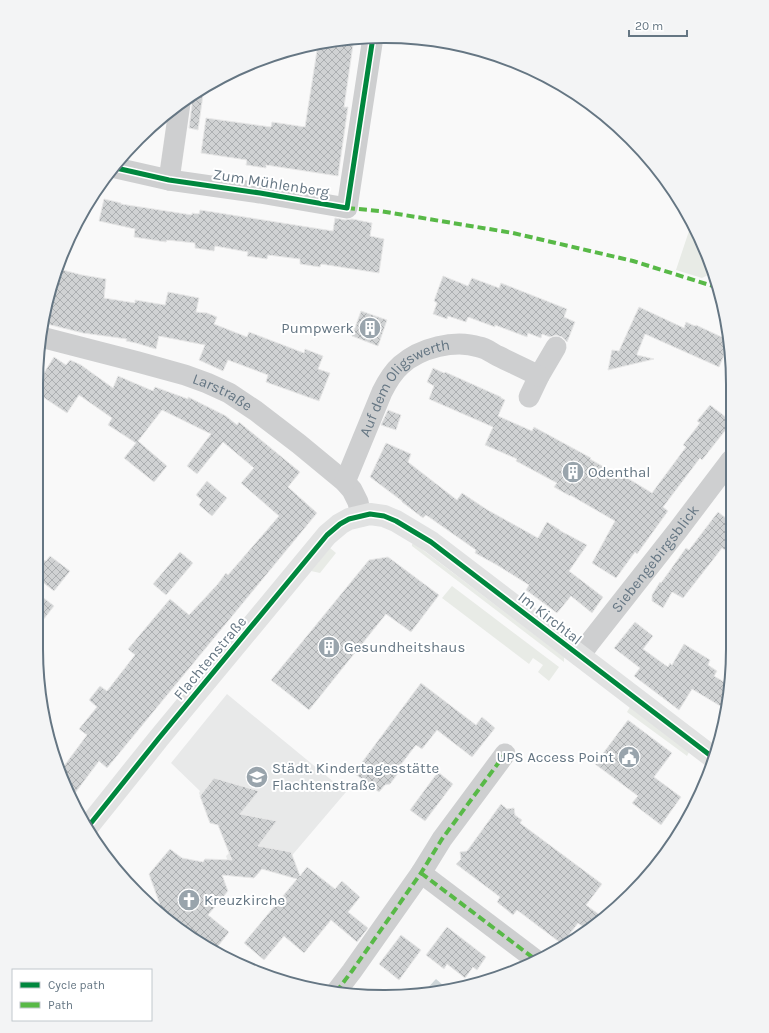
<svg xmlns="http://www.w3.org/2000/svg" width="769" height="1033" font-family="Karla,sans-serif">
<defs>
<pattern id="building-cross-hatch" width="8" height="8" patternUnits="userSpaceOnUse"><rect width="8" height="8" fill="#d0d2d3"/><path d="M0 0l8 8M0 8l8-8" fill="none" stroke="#acafb1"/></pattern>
</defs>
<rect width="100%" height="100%" fill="#f9f9f9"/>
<path fill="#e8e9e9" d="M 227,694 L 346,792 L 277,873 L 262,869 L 254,878 L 233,876 L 226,856 L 229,853 L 218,825 L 210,823 L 199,793 L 200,791 L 171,763 Z"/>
<path fill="#e8ebe6" d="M 691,225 L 706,251 L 712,273 L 702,278 L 676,270 Z
M 412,544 L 415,544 L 564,657 L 564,662 L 412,546 Z
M 330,548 L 336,553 L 320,573 L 311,571 Z
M 452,586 L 559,667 L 549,681 L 538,672 L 543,665 L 533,658 L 529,664 L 442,598 Z
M 630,707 L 689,752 L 687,756 L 627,712 Z"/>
<path fill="#ced6d9" d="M 436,979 L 444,986 L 441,988 L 423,993 Z"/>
<path fill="url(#building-cross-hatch)" stroke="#e8e8e8" d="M 354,38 L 344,107 L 348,107 L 338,176 L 266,165 L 266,168 L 246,165 L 247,160 L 201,153 L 206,118 L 271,127 L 272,122 L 305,127 L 318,44 Z
M 204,88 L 198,130 L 189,128 L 192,105 L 190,97 Z
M 104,199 L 121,203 L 121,204 L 192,215 L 192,213 L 199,214 L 200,210 L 333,231 L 335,218 L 345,220 L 352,219 L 372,223 L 370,236 L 384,239 L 379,273 L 321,264 L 320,267 L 300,264 L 300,259 L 268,255 L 267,259 L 247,256 L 248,252 L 215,246 L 214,251 L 195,248 L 195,243 L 167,240 L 166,242 L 134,237 L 135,229 L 99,221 Z
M 59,269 L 82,275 L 106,279 L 104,298 L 135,303 L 135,300 L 165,305 L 168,292 L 199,298 L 196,312 L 207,313 L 217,317 L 214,324 L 247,337 L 249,332 L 304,353 L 305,349 L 323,356 L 318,369 L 330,373 L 319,401 L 266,382 L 268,375 L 228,360 L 223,371 L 199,360 L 205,345 L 159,336 L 156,349 L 136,343 L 126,341 L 127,339 L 83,333 L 43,323 L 48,295 Z
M 443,276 L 468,286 L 472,278 L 499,288 L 501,283 L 567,309 L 564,317 L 575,322 L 567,342 L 562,337 L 556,335 L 550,337 L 542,334 L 541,338 L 528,333 L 527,337 L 495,325 L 495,327 L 468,317 L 466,322 L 448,316 L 447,319 L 433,314 L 437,303 L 434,301 Z
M 639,307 L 684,328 L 686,322 L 695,326 L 696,325 L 730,341 L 719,367 L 645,334 L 637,354 L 637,355 L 654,359 L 608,370 L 612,350 L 619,351 Z
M 361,311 L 387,320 L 378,346 L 352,336 Z
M 54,357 L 66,365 L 70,360 L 81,365 L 113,388 L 118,376 L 153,391 L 155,387 L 188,399 L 188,397 L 226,416 L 237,425 L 239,422 L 300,472 L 288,487 L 317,513 L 107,768 L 99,761 L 72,797 L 61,770 L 87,735 L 79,729 L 97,707 L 89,700 L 100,686 L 107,691 L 135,655 L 128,649 L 170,599 L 189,615 L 217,585 L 226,573 L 228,575 L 279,516 L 241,483 L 254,468 L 223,442 L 197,474 L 187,466 L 211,434 L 162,410 L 138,441 L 167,466 L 154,482 L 124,458 L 136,443 L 108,425 L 112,418 L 79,395 L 67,413 L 37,393 L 37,384 Z
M 433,368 L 444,373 L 445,372 L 501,397 L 501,398 L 505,400 L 498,416 L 532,431 L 534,427 L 591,458 L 590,459 L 623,478 L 624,476 L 652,493 L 686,447 L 683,445 L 700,423 L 697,421 L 710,405 L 731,421 L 731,423 L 702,460 L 700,458 L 663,507 L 668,511 L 637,554 L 635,552 L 616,578 L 592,563 L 615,521 L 570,495 L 570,496 L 554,487 L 557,483 L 516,461 L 517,459 L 485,445 L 493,427 L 429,399 L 434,386 L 427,382 Z
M 388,410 L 401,415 L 396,430 L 381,425 Z
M 386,443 L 411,454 L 408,462 L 457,500 L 462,493 L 486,509 L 538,538 L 547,522 L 560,530 L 559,530 L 587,545 L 569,571 L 603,597 L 592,613 L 571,596 L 557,613 L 526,590 L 529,585 L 497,565 L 475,553 L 476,550 L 426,515 L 423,518 L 402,502 L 402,501 L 370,477 Z
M 207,481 L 227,498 L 212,516 L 199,505 L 202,500 L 196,495 Z
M 718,512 L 731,522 L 731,554 L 722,548 L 683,598 L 672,592 L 663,608 L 652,601 L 652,595 L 660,582 L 661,583 L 686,548 L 689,550 Z
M 180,552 L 193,563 L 166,595 L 153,584 Z
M 50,556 L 70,571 L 54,591 L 36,577 L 36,572 L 45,560 L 46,561 Z
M 388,557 L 439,595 L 411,632 L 386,614 L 309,710 L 271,680 L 369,560 Z
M 36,592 L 54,606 L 36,629 Z
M 635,622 L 653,636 L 643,649 L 668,667 L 670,663 L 672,665 L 684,644 L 710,660 L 708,665 L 717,671 L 714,676 L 729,685 L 727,700 L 722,707 L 692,689 L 679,710 L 634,676 L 640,668 L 614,648 Z
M 421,683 L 476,725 L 482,717 L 495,728 L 472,757 L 437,730 L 422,749 L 416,745 L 399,767 L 399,772 L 390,784 L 385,785 L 379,792 L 354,773 Z
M 628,720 L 672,753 L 654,777 L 681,797 L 661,825 L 632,803 L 638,796 L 595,764 Z
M 438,772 L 453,784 L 425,821 L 410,810 Z
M 214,778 L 259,791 L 240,814 L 277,821 L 258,846 L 291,852 L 300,876 L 307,867 L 335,889 L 342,881 L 360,897 L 348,912 L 368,928 L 357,942 L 331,920 L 304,953 L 284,936 L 264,960 L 244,943 L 297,879 L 262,869 L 254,878 L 222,875 L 228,891 L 208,915 L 229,932 L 215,950 L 163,913 L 149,874 L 170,849 L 182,858 L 203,862 L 205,859 L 232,860 L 218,825 L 210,823 L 200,796 Z
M 501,804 L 507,809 L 514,808 L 515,815 L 522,820 L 520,823 L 602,884 L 586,905 L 604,918 L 596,925 L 588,930 L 578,923 L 562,944 L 517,910 L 513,915 L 497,902 L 500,897 L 456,864 L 461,859 L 460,852 L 467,851 Z
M 447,927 L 486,957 L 477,970 L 473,967 L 465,978 L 447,964 L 444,969 L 426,955 Z
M 401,935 L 421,950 L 399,980 L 379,964 Z"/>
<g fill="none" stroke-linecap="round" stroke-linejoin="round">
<g stroke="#cecfd0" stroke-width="21">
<path d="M 116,168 L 169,180 L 260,193 L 347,208 L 373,37"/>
<path d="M 169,180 L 180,103"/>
<path id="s1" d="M 41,337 L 138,362 L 185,375 L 207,383 L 229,393 L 256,411 L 299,444 L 345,482 L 352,490 L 358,502 L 361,516"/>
<path d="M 529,397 L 539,376 L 556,347"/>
<path id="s2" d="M 345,482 L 382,392 C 387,382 393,372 401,365 C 420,348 455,339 479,347 C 486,348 492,353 498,356 C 512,363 526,369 539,376"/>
<path id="s3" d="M 580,656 L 590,642 L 678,530 L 731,460"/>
<path d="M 421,873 L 536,960"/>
<path d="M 336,992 L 352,971 L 421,873 L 442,839 L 505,754"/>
</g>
<path stroke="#e1e2e2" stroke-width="22" d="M 87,828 L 159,738 L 327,535 L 340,524 L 349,519 L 370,514 L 384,516 L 396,521 L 431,542 L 715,759"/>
<path stroke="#58b947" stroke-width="4" stroke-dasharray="8 4" stroke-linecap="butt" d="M 347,208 L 380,211 L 513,233 L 633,261 L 716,287
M 421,873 L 536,960
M 336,992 L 352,971 L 421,873 L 442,839 L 505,754"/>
<g stroke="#fff" stroke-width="8">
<path id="cycleway" d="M 116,168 L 169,180 L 260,193 L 347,208 L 373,37
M 87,828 L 159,738 L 327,535 L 340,524 L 349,519 L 370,514 L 384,516 L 396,521 L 431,542 L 715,759"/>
</g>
<use href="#cycleway" stroke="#00873e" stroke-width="5"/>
</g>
<defs>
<g id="building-disc" transform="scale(1.15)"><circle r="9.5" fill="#99a4ac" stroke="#fff"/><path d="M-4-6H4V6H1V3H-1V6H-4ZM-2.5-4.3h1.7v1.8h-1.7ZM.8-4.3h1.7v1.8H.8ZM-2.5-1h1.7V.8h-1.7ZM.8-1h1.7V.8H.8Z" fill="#fff"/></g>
<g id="civic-disc" transform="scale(1.15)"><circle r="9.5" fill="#99a4ac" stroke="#fff"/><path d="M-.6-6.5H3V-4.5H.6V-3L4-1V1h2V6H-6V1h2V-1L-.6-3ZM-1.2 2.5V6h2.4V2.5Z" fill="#fff"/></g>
<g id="school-disc" transform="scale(1.15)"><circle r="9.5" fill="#99a4ac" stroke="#fff"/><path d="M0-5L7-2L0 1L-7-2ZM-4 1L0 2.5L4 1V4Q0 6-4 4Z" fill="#fff"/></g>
<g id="church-disc" transform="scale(1.15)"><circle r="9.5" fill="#99a4ac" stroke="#fff"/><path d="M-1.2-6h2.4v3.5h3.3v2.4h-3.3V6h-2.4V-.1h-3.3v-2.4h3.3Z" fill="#fff"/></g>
</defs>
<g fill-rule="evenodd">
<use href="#building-disc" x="370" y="328"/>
<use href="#building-disc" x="573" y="472"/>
<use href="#building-disc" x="329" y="647"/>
<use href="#civic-disc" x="629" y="757"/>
<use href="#school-disc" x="257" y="777"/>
<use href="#church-disc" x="189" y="900"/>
</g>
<g text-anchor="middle" stroke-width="4" stroke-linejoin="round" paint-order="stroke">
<g font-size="15" fill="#657683" stroke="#fff">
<text transform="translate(271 183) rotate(9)" y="5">Zum Mühlenberg</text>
<text dy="5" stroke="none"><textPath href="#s2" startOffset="117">Auf dem Oligswerth</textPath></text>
<text dy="5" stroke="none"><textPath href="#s1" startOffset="190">Larstraße</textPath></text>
<text dy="5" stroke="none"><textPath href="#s3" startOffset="123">Siebengebirgsblick</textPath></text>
<text transform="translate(550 618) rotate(38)" y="5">Im Kirchtal</text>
<text transform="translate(210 658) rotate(-50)" y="5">Flachtenstraße</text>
</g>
<g font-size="15" fill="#657683" stroke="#fff" text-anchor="start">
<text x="354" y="333" text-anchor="end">Pumpwerk</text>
<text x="588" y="477">Odenthal</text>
<text x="344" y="652">Gesundheitshaus</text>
<text x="614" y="762" text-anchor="end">UPS Access Point</text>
<text x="272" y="773">Städt. Kindertagesstätte<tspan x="272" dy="17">Flachtenstraße</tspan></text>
<text x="204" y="905">Kreuzkirche</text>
</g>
</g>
<path d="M0 0H769V1033H0ZM384 43H385A341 341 0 0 1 726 384V649A341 341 0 0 1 385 990H384A341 341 0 0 1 43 649V384A341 341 0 0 1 384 43Z" fill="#f3f4f5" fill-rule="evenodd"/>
<path fill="none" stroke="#657683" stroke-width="2" d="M384 43H385A341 341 0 0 1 726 384V649A341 341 0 0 1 385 990H384A341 341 0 0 1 43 649V384A341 341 0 0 1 384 43Z"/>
<rect x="12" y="969" width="140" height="52" fill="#ffffff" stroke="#c1c8cd"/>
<rect x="20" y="982" width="20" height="6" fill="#00873e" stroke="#c1c8cd"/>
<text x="48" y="989" font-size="12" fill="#657683">Cycle path</text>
<rect x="20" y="1002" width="20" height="6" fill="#58b947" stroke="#c1c8cd"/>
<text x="48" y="1009" font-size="12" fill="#657683">Path</text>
<path d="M629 30v6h58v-6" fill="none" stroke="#657683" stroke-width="2"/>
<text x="635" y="30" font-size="12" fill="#657683" stroke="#ffffff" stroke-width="3" paint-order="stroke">20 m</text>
</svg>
